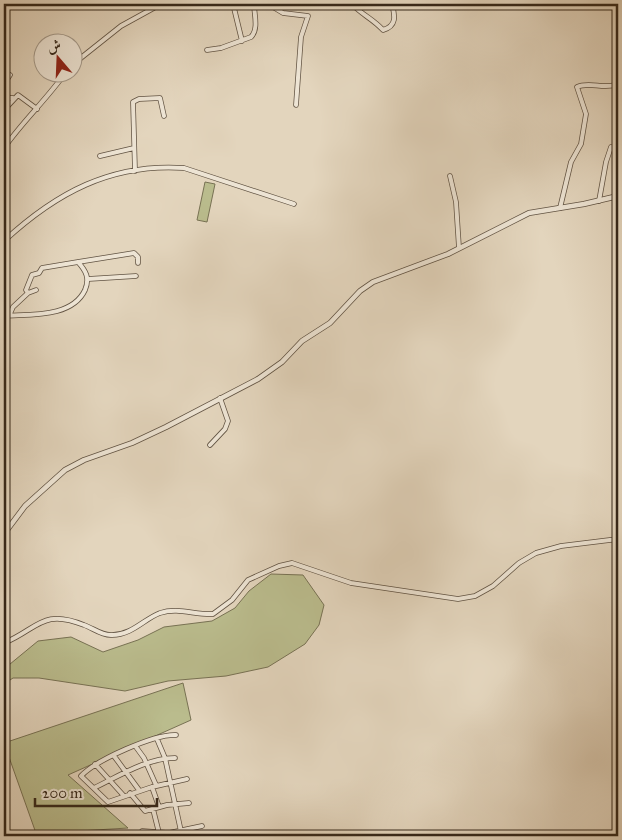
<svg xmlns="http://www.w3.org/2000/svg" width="622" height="840" font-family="'IM FELL Great Primer',Amiri,serif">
<rect width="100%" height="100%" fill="#e3d5bd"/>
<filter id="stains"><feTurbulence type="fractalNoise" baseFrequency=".004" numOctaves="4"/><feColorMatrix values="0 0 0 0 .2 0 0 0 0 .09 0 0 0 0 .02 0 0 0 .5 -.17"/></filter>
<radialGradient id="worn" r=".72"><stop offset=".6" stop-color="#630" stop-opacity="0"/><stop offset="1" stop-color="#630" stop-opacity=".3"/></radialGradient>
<path fill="#babc8d" stroke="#787254" d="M 205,182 L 215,184 L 207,222 L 197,220 Z
M 271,574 L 303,575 L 324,605 L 319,625 L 305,644 L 268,667 L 226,676 L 168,681 L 125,691 L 39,678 L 13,678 L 4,684 L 4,669 L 38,641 L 71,637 L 103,652 L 138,640 L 164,627 L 212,621 L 235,608 L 249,591 Z
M 183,683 L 191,720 L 68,775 L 128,828 L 62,832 L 52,836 L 37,836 L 4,743 Z"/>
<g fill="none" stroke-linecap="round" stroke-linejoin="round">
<g stroke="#615343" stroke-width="5.5">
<path id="minor" d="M 233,4 L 242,41
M 268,4 L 283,13 L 308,16 L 301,37 L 296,105
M 352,4 C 362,15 372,18 383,30 C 397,26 395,16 392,4
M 207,50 L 221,48 L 251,37 C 259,29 254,14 254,4
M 72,65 L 121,26 L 161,4
M 4,84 L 10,75
M 4,91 L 9,98 L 13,98
M 4,110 L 18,95 L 37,109
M 4,148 C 23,121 47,99 66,72
M 100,156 L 134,148
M 135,171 L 133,102 L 139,99 L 160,98 L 164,116
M 450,176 L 456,202 L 459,248
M 599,201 L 606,162 L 611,147
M 560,208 L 571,162 L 581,144 L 586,114 L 577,87 C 589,81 605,90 618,84
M 4,241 C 56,193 111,163 184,168 L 294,204
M 88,279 L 136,276
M 28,293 L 36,290
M 4,316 C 30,314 72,318 85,290 C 90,278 86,271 78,262 L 134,253 L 138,257 L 138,263
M 9,316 L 13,307 L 28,293 L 26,290 L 32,275 L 39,273 L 42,268 L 78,262
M 210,445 L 225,429 L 228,421 L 220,398
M 4,643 C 38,629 42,608 84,625 C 93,628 102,636 112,635 C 132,635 144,619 160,613 C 178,607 195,615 213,614 L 232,600 L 248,580 L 279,566 L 292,563 L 351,583 L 458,599 L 475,596 L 493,586 L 519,563 L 536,553 L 561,546 L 618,539
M 176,735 C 154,734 96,760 81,776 L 108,802 L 152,787 L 187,779
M 157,739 L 165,758 L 182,836
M 136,747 L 144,758 L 156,785
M 114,756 L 139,790
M 95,764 L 124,796
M 152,787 L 159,807
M 94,788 C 119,776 147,758 175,758
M 130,793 L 145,811 L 167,805 L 189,803
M 153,809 L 159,833
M 142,831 L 169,833 L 202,826"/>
</g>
<g stroke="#615343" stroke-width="6">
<path id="tertiary" d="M 4,534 L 25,506 L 65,470 L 84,460 L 132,443 L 166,427 L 258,379 L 282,362 L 302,341 L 330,323 L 360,291 L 373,282 L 448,254 L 529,213 L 584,204 L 618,196"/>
</g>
<use href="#minor" stroke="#ede4d4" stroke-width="4"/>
<use href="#tertiary" stroke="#ede4d4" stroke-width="4.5"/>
</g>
<rect width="622" height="840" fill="none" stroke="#e3d5bd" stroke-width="20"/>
<rect x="5" y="5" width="612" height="830" fill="none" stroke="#36281a" stroke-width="2.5"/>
<rect x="10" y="10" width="602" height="820" fill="none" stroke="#36281a"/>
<g transform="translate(58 58) rotate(341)"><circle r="24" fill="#ede4d4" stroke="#a4998a"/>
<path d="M0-4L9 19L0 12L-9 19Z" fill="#8f2418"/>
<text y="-8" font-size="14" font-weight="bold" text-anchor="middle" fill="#36281a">ش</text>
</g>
<path d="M35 798v8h122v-8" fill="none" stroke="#36281a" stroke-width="2.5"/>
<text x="42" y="798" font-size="15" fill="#36281a" stroke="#ede4d4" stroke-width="4" paint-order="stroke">200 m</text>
<rect width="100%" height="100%" filter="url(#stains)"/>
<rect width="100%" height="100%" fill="url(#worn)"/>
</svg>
